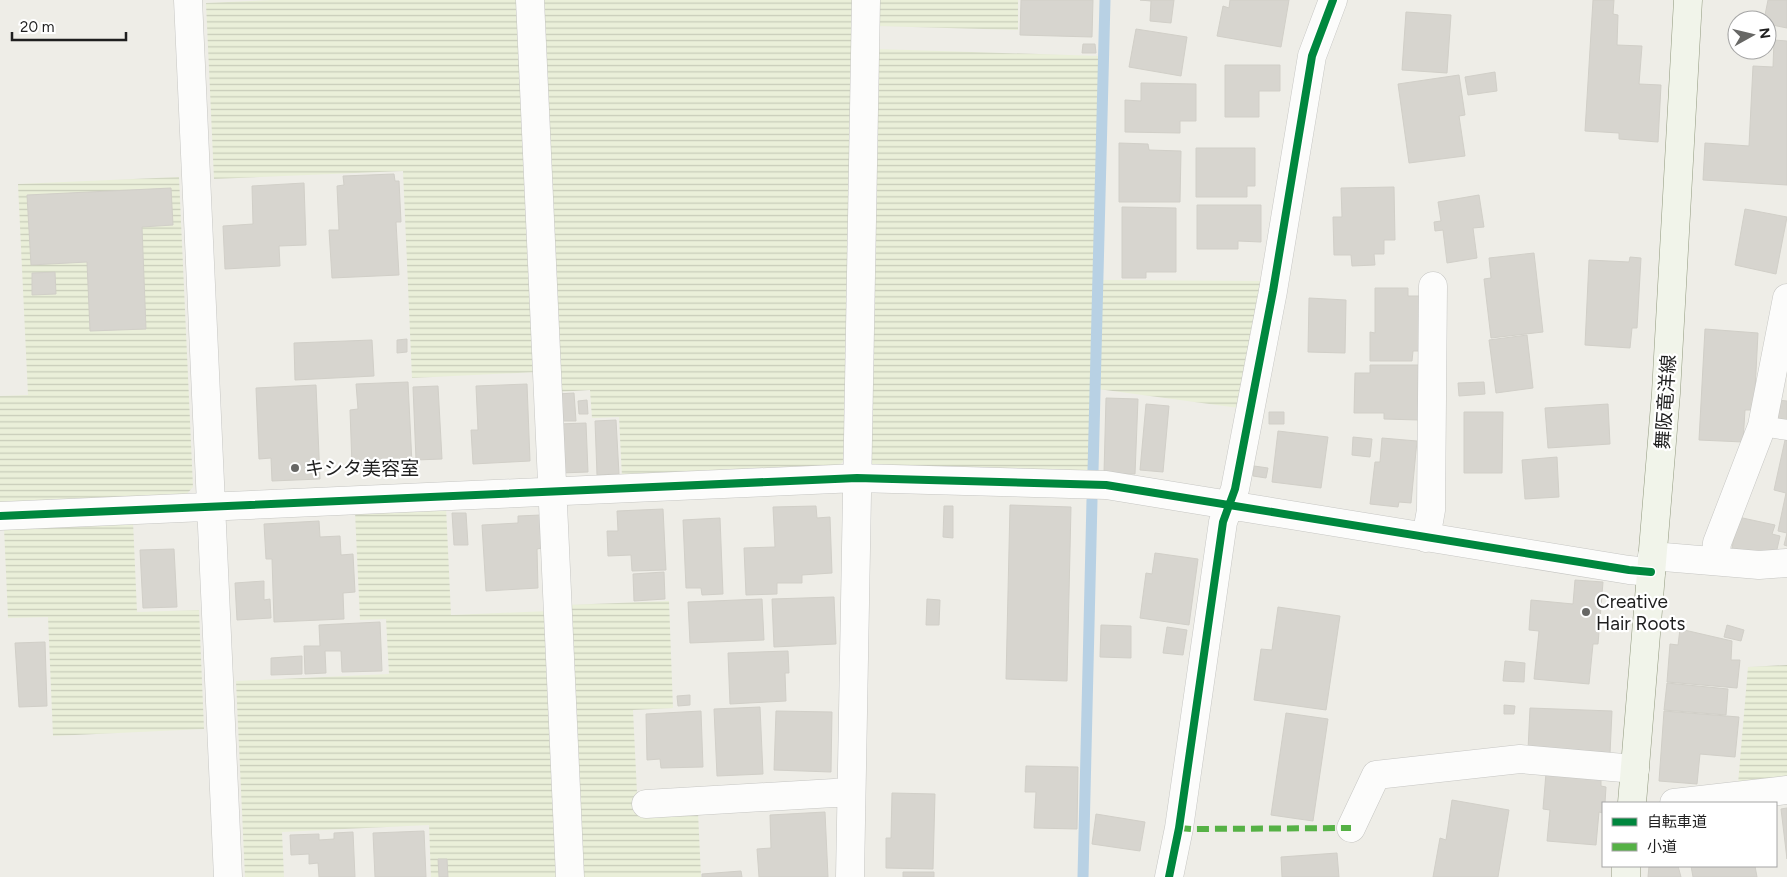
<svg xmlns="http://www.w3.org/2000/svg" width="1787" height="877" font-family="Figtree,'Noto Sans JP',sans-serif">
<defs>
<pattern id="farmland-rules" width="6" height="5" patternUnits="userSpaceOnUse" patternTransform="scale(1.25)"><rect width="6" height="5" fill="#eaefd9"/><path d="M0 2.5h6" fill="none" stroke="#c8ccba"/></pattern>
</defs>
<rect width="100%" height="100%" fill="#eeede7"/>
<path fill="url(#farmland-rules)" d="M 272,0 L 521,0 L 538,372 L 412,378 L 403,171 L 214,179 L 206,3 Z
M 538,0 L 855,0 L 846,459 L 837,467 L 622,477 L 619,417 L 592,418 L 590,390 L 556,392 Z
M 877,0 L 1018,0 L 1018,30 L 877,26 Z
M 877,49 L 1100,56 L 1091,473 L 869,467 Z
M 179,177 L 193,487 L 185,496 L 0,505 L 0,396 L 28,395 L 18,184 Z
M 1100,280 L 1264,281 L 1239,408 L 1098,389 Z
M 446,507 L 451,615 L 549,611 L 561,877 L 431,877 L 429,825 L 282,832 L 284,877 L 245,877 L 236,681 L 389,674 L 386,619 L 360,620 L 355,512 Z
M 133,521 L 137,612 L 199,610 L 204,729 L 53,736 L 48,617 L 8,618 L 4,527 Z
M 669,601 L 673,708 L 633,710 L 638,814 L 698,812 L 701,877 L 578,877 L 566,605 Z
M 1787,665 L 1787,778 L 1738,784 L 1748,667 Z"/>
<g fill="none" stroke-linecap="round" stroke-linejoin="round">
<path stroke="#b8d1e4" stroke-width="11" d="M 1093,471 L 1105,0
M 1083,877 L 1092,500"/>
</g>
<path fill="#d7d5cf" stroke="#d1cfc8" d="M 1021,0 L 1093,0 L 1092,37 L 1020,35 Z
M 1140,0 L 1174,0 L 1171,23 L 1150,21 L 1151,1 Z
M 1230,0 L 1289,0 L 1281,47 L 1217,36 L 1223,6 L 1229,8 Z
M 1593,0 L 1614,0 L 1613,14 L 1618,15 L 1617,45 L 1642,46 L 1639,84 L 1661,85 L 1658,142 L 1619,139 L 1619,133 L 1585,131 Z
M 1768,0 L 1787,0 L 1787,28 L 1767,24 L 1767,20 L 1764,20 Z
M 1406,12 L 1451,15 L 1447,73 L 1402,70 Z
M 1136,29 L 1187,37 L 1181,76 L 1129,67 Z
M 1774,40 L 1787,41 L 1787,185 L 1703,180 L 1705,143 L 1749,146 L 1753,66 L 1773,67 Z
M 1083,44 L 1095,44 L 1096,53 L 1082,53 Z
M 1225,65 L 1280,65 L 1280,91 L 1259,91 L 1259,117 L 1225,117 Z
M 1495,72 L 1497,91 L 1468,95 L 1465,77 Z
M 1459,75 L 1465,115 L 1459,116 L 1465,156 L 1409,163 L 1398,84 Z
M 1141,83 L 1196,84 L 1196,121 L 1180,121 L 1180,133 L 1125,132 L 1125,100 L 1141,101 Z
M 1119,143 L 1148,144 L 1149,150 L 1181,151 L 1180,202 L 1119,202 Z
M 1196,148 L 1255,148 L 1255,186 L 1247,186 L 1247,197 L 1196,197 Z
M 394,174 L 395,181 L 399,181 L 401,222 L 396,222 L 399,275 L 332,278 L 329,230 L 339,230 L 337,186 L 344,185 L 343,176 Z
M 304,183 L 306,245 L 279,246 L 280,266 L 225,269 L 223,226 L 253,224 L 252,186 Z
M 1394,187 L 1395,240 L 1384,240 L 1384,254 L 1374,254 L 1375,265 L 1352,266 L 1351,255 L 1334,255 L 1333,217 L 1342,217 L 1341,188 Z
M 171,188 L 173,225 L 142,227 L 146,329 L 90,331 L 87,262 L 31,265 L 27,195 Z
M 1479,195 L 1484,227 L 1473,228 L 1477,258 L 1447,263 L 1443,230 L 1435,231 L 1434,222 L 1441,221 L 1438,202 Z
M 1197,205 L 1261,205 L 1261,242 L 1238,241 L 1238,249 L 1197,249 Z
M 1122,207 L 1176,208 L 1176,272 L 1146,272 L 1146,278 L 1122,278 Z
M 1745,209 L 1787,217 L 1776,274 L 1735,265 Z
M 1534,253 L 1543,332 L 1491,338 L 1484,279 L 1491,278 L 1489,258 Z
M 1630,257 L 1641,258 L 1637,328 L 1632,328 L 1630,348 L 1585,345 L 1589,260 L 1629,262 Z
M 55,272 L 56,294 L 32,295 L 32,273 Z
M 1375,288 L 1408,288 L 1408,296 L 1423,296 L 1423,351 L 1413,351 L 1412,361 L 1370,361 L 1370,332 L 1375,333 Z
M 1309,298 L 1346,300 L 1345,353 L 1308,352 Z
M 1705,329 L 1758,333 L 1754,410 L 1745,410 L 1743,442 L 1699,440 Z
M 1527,335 L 1533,388 L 1496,393 L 1489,340 Z
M 407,339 L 407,352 L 397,353 L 397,340 Z
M 372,340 L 374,376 L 295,380 L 294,343 Z
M 1370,365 L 1419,365 L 1419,420 L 1384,419 L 1384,413 L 1354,413 L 1355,373 L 1370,373 Z
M 408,382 L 412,464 L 352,466 L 350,410 L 358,409 L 356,384 Z
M 1484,382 L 1485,394 L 1459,396 L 1458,383 Z
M 527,384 L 530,461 L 473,464 L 471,430 L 478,430 L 476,386 Z
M 316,385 L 320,479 L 272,481 L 271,458 L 259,459 L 256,388 Z
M 438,386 L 442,459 L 416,460 L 413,387 Z
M 574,393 L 576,421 L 558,421 L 557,394 Z
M 1106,398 L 1138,399 L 1135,474 L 1104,473 Z
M 587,400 L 588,414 L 579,414 L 578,401 Z
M 1778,400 L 1787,401 L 1787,421 L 1775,419 Z
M 1146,404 L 1169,406 L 1163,472 L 1140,470 Z
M 1608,404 L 1610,444 L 1548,448 L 1545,408 Z
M 1269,412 L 1284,412 L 1284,424 L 1269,424 Z
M 1464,412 L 1503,412 L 1502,473 L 1464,473 Z
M 616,420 L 619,474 L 597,475 L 595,421 Z
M 586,423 L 588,472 L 560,473 L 558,424 Z
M 1278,431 L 1328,437 L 1321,488 L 1272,482 Z
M 1353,437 L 1372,439 L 1370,457 L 1352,455 Z
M 1382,438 L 1417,441 L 1411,503 L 1399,502 L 1398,507 L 1370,504 L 1375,462 L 1380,462 Z
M 1785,440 L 1787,440 L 1787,546 L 1784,545 L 1787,533 L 1778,531 L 1786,493 L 1774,490 Z
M 1557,457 L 1559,497 L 1525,499 L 1522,460 Z
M 1254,466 L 1268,468 L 1266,478 L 1253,476 Z
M 1010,505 L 1071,507 L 1067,681 L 1006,679 Z
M 816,506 L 817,518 L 830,517 L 832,573 L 802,575 L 802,583 L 777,583 L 777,594 L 746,595 L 744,548 L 775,547 L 773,507 Z
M 944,506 L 953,506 L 953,538 L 943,537 Z
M 663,509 L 666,570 L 632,571 L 631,555 L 608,556 L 607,531 L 618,531 L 617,511 Z
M 452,513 L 466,513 L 468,545 L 454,545 Z
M 541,515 L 542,548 L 537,549 L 538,588 L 486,591 L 482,525 L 518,523 L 518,516 Z
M 1738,517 L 1775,525 L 1772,534 L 1780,536 L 1775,558 L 1732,548 Z
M 720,518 L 723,594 L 702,595 L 701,588 L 686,588 L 683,520 Z
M 319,521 L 320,537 L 340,536 L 341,555 L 353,554 L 355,592 L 343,593 L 344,619 L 274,622 L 272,559 L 266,559 L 264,524 Z
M 174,549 L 177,607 L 143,608 L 140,550 Z
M 1155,553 L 1198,559 L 1189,625 L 1140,618 L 1146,573 L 1152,574 Z
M 664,572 L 665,599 L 634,601 L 633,574 Z
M 1575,580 L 1603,582 L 1598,644 L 1593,644 L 1589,684 L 1534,679 L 1539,631 L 1529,630 L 1531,600 L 1573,604 Z
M 264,581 L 264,600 L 270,599 L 271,618 L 237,620 L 235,583 Z
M 834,597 L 836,644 L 774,647 L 772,599 Z
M 762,599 L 764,640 L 690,643 L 688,602 Z
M 927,599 L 940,600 L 939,625 L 926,625 Z
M 1278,607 L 1340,616 L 1326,710 L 1254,700 L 1261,649 L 1272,650 Z
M 380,622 L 382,671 L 342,672 L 341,651 L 325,651 L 326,673 L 305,674 L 304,646 L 320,646 L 319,625 Z
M 1101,625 L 1131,626 L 1131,658 L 1100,657 Z
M 1727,625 L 1744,630 L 1741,641 L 1724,637 Z
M 1167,627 L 1187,630 L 1183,655 L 1163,653 Z
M 1680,629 L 1732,641 L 1731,660 L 1740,660 L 1737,688 L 1667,682 L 1670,644 L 1678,645 Z
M 45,642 L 47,706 L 19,707 L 15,643 Z
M 788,651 L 789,673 L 785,673 L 786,701 L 730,704 L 728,653 Z
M 302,656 L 302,674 L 271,675 L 271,658 Z
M 1505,661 L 1525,663 L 1524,682 L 1503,681 Z
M 1667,683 L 1728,689 L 1726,715 L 1664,710 Z
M 690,695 L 690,705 L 678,706 L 677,696 Z
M 1504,705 L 1515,706 L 1514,714 L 1504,714 Z
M 760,707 L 763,774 L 717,776 L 714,709 Z
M 1530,708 L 1612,711 L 1610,754 L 1528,750 Z
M 701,711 L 703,767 L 661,768 L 660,759 L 647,760 L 646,714 Z
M 776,711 L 832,712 L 831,772 L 774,770 Z
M 1664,711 L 1739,717 L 1735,757 L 1700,754 L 1697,784 L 1659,781 Z
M 1286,713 L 1328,719 L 1313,821 L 1271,815 Z
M 1026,766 L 1078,767 L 1077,829 L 1034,828 L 1036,792 L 1025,792 Z
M 1546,773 L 1601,778 L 1601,786 L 1606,787 L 1605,803 L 1603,813 L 1599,812 L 1596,845 L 1547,841 L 1550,810 L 1543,809 Z
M 892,793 L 935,794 L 933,869 L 886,868 L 886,838 L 891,838 Z
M 1452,800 L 1509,810 L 1498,877 L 1433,877 L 1440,838 L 1446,840 Z
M 1787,808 L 1787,859 L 1781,809 Z
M 825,812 L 828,877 L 759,877 L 757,849 L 771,848 L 770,815 Z
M 1096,814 L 1145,822 L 1140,851 L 1092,844 Z
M 424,831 L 426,877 L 375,877 L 373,833 Z
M 353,832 L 355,877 L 319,877 L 318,863 L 309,864 L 309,854 L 291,855 L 290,835 L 319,834 L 319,840 L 334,839 L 334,833 Z
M 1337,853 L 1339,877 L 1282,877 L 1281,857 Z
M 438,859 L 447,859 L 448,877 L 439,877 Z
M 1649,866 L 1678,866 L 1681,877 L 1648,877 Z
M 1691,866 L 1755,866 L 1757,877 L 1693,877 Z
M 741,871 L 742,877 L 702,877 L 702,874 Z
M 903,872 L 934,872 L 934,877 L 903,877 Z"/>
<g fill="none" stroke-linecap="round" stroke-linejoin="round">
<g stroke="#c6c6c3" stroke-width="21">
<path id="service" d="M 1762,426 L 1787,430"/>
</g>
<g stroke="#c6c6c3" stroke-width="29">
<path id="minor" d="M 188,0 L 228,877
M 530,0 L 570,877
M 0,516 L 857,478 L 1106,485 L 1629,570 L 1651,572
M 1426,538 L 1431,510 L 1433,286
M 1652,556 L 1759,565 L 1787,563
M 1715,561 L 1717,543 L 1762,426 L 1787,298
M 1674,803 L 1787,790
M 646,804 L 851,792
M 1351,828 L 1376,775 L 1520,759 L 1635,769
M 850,877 L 866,0
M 1169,877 L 1179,828 L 1223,522 L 1235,489 L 1273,291 L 1312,56 L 1333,0"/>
</g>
<g stroke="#91997e" stroke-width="29">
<path id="secondary" d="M 1632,803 L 1666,393 L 1688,0
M 1626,877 L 1626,866"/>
</g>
<use href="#service" stroke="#fcfcfb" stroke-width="20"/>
<use href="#minor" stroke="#fcfcfb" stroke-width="28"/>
<use href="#secondary" stroke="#f1f4ea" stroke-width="28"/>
<path stroke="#55b145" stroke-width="6" stroke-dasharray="12 6" stroke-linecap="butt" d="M 1179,828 L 1191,829 L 1351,828"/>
<g stroke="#fff" stroke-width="11">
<path id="cycleway" d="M 0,516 L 857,478 L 1106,485 L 1629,570 L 1651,572
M 1169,877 L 1179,828 L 1223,522 L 1235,489 L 1273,291 L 1312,56 L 1333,0"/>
</g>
<use href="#cycleway" stroke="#00873e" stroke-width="8"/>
</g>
<g fill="#676765" stroke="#fff" stroke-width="2">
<circle cx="295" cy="468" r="5"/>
<circle cx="1586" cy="612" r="5"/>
</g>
<g text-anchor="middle" stroke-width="4.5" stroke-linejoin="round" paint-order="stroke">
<g font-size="19" fill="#1f1f1f" stroke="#fff">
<text transform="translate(1665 402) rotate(-86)" y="7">舞阪竜洋線</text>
</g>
<g font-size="19" fill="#1f1f1f" stroke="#fff" text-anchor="start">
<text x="305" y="475">キシタ美容室</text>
<text x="1596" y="608">Creative<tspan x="1596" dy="22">Hair Roots</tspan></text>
</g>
</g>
<rect x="1602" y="802" width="175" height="65" fill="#ffffff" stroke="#a5a5a5"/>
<rect x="1612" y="818" width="25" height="8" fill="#00873e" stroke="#a5a5a5"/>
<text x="1647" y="827" font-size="15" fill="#1f1f1f">自転車道</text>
<rect x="1612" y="843" width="25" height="8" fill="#55b145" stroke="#a5a5a5"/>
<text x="1647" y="852" font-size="15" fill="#1f1f1f">小道</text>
<g transform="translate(1752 35) rotate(82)"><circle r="24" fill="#ffffff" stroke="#a5a5a5"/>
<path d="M0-4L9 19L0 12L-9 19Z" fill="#676765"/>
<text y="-8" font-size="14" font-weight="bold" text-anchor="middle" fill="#1f1f1f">N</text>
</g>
<path d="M12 32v8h114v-8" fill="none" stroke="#1f1f1f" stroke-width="2.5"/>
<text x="20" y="32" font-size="15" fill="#1f1f1f" stroke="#ffffff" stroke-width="4" paint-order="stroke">20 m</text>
</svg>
